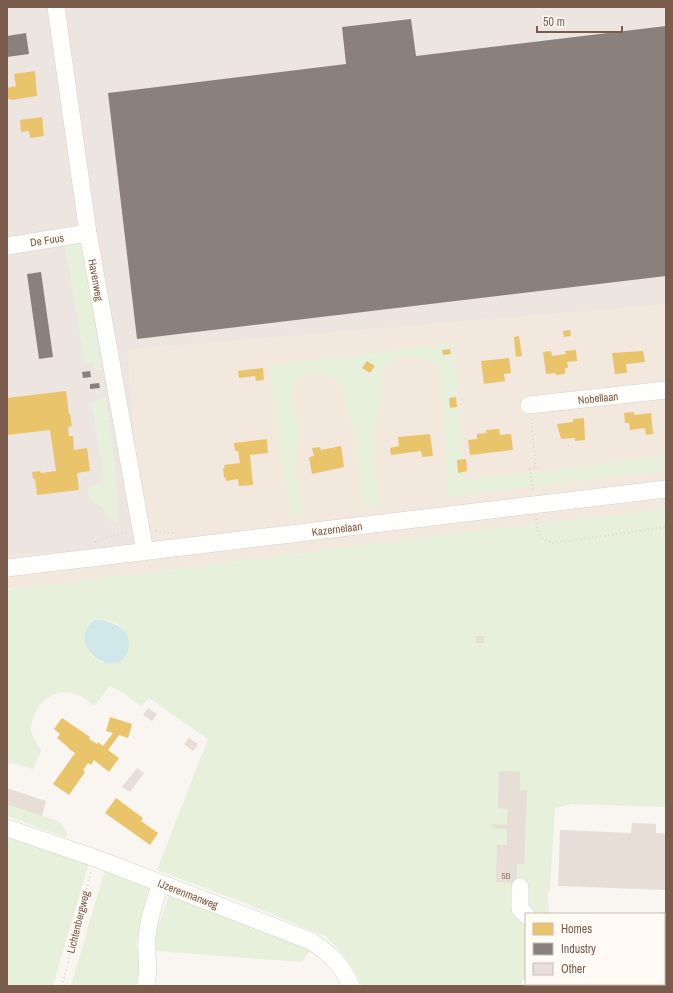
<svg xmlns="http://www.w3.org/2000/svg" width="673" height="993" font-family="'Archivo Narrow',sans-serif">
<rect width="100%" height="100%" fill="#f9f5f0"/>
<path fill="#f2e8de" d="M 7,7 L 666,7 L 666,518 L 39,590 L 7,588 Z"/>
<path fill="#ede5e0" d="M 7,7 L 666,7 L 666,304 L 127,349 L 143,547 L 7,555 Z"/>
<path fill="#e7f0db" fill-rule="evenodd" d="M 83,238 L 102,370 L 94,371 L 92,362 L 85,363 L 64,241 Z
M 454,343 L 464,480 L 661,457 L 662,471 L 448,497 L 441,374 C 440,371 439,368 437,366 C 431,359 419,356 412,356 C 393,356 383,365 382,383 C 382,387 382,392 382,396 C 381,409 374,421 373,435 C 372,458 377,482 380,505 L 364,507 L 357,442 L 341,384 C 322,369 294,368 291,398 C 291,407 297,418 299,427 C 301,439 294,451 295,463 C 296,480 301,498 303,515 L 291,516 L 268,366 Z
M 106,398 C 112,439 119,481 118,523 L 107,519 C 106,516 106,514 105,512 C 100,503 86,501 88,488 L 101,483 L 103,481 L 102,467 L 91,402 Z
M 666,509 L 666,807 L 572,804 L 555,808 L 550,888 L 548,893 L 549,914 L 526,914 L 526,984 L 563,984 L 563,986 L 362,986 C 354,967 341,950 325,936 L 247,904 L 157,870 L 208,739 L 149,698 L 141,706 L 120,691 L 110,686 L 94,706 C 75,687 49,686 35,713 C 33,718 30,726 31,731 C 33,738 38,745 41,751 L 33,769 L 13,763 L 7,764 L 7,590 L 479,530 ZM 106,620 L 117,624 L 125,632 L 103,663 L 92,656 L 86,645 Z
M 7,803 L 60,822 L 67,833 L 67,838 L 7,816 Z
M 7,831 L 90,859 L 53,986 L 7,986 Z
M 106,865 L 156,884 L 140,927 L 136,946 L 141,962 L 139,986 L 71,986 Z
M 171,890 L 311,949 L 302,962 L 155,951 L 156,932 Z"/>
<path fill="#d0e8ea" d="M 96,620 C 112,620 134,630 128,650 C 118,683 70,649 89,626 C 90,623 93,621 96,620 Z"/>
<path fill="#e9c46a" d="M 35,71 L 37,96 L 11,100 L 11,99 L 7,99 L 7,88 L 16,86 L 14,74 Z
M 42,117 L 44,136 L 30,138 L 29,131 L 21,132 L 20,120 Z
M 570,330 L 571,336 L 564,337 L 563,331 Z
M 519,336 L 522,356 L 516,357 L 514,337 Z
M 450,349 L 451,354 L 443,355 L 442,350 Z
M 576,350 L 577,361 L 567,362 L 568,368 L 565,368 L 565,374 L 556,375 L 555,373 L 546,374 L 543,352 L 551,351 L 552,356 L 566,354 L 565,351 Z
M 643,351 L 645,362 L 626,364 L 627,373 L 615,374 L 612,353 Z
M 509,358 L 511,373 L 504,374 L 505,381 L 484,384 L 481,361 Z
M 367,361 L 375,366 L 370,373 L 362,368 Z
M 263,368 L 264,380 L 256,381 L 255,376 L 239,378 L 238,371 Z
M 66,391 L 69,414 L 70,414 L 72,426 L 68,427 L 69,436 L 73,436 L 74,450 L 87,448 L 90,471 L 77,473 L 79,490 L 37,495 L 35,479 L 33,479 L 32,472 L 40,471 L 41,473 L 56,471 L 50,430 L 7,435 L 7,398 Z
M 456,397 L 457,407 L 450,408 L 449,398 Z
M 634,412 L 634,415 L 651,413 L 653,434 L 646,435 L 645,428 L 630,430 L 629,423 L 625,423 L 624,413 Z
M 584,418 L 585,440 L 575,441 L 575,438 L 561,439 L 557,424 L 573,422 L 573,419 Z
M 499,429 L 500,435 L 511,434 L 513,450 L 470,455 L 468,440 L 477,439 L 477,434 L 487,433 L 486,430 Z
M 430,434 L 433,456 L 422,457 L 421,451 L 391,455 L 390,448 L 399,446 L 398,437 Z
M 267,439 L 268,453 L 250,455 L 253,485 L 239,486 L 238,479 L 226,481 L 226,477 L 224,478 L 223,468 L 225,468 L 224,465 L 240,463 L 238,451 L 235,451 L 234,443 Z
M 341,446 L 344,467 L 312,474 L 309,457 L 314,456 L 312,448 L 320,447 L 321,450 Z
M 466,459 L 467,471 L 458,473 L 457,460 Z
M 110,717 L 132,724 L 128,738 L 119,735 L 108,750 L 119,758 L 109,772 L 94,760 L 91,765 L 88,763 L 83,770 L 85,772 L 69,795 L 53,784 L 75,753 L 69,749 L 68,747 L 57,738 L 60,734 L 54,729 L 62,718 L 90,737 L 89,739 L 97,744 L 98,742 L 103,746 L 113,733 L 106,731 Z
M 116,798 L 143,818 L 141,821 L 158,833 L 150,845 L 105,813 Z"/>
<path fill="#8a817c" d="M 411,19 L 416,56 L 666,26 L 666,276 L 137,339 L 108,93 L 346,64 L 342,27 Z
M 26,33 L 29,54 L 7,57 L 7,36 Z
M 41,272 L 53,357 L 39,359 L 27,274 Z
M 90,371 L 91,377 L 83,378 L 82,372 Z
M 99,383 L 100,388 L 90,389 L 90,384 Z"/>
<path fill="#e6ded7" d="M 476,636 L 484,636 L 484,643 L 476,643 Z
M 148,708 L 157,714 L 152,721 L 143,715 Z
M 189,738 L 198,744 L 193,751 L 184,744 Z
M 137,768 L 144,773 L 130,792 L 122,787 Z
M 499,771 L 520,772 L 520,790 L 527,790 L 524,864 L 517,864 L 516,883 L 496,882 L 497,845 L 507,845 L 507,829 L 492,828 L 492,824 L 507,825 L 508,809 L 498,808 Z
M 7,788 L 46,801 L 42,816 L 7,804 Z
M 632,823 L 656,824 L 656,833 L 666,834 L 666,890 L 558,886 L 560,830 L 631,833 Z"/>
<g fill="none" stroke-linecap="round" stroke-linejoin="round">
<g stroke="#d7d1cb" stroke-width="18">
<path id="minor" d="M 56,7 L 88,233 L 145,552
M 7,246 L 88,233
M 529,405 L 666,390
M 7,568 L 666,489
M 7,828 L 95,858 L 311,941 C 330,954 342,965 351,986
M 520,887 L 520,909 L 526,915
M 664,921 L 666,921
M 145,986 C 151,970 145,955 147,939 C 148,920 154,902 161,884
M 529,986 L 530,984"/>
</g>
<path stroke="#dcd5d0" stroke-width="2" stroke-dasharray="1 3" stroke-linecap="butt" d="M 531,419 L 536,469 L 530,469 L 533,492
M 536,519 C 538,533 538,539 553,543 L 666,527
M 156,531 L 173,533
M 95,542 L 114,535 L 127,533
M 62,986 L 91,871"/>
<use href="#minor" stroke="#fefefd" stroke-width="17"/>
</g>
<g text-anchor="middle" stroke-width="4" stroke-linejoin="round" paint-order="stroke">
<g font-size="9" fill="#977e72">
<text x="506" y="879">5B</text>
</g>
<g font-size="11" fill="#7a5c4d" stroke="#fffaf3">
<text transform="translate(47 240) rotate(-9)" y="4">De Fuus</text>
<text transform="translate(96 280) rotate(80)" y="4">Havenweg</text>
<text transform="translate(598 398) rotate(-6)" y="4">Nobellaan</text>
<text transform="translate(337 529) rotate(-7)" y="4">Kazernelaan</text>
<text transform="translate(188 894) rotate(21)" y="4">IJzerenmanweg</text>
<text transform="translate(78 922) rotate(-76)" y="4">Lichtenbergweg</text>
</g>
</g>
<rect width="673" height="993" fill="none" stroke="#7a5c4d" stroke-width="16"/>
<rect x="525" y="913" width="140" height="72" fill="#fffaf3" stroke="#cabbb1"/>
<rect x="533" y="923" width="20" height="12" fill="#e9c46a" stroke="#cabbb1"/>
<text x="561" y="933" font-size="12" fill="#7a5c4d">Homes</text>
<rect x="533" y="943" width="20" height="12" fill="#8a817c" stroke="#cabbb1"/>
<text x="561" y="953" font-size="12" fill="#7a5c4d">Industry</text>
<rect x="533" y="963" width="20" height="12" fill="#e6ded7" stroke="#cabbb1"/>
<text x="561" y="973" font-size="12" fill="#7a5c4d">Other</text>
<path d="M537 26v6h85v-6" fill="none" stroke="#7a5c4d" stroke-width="2"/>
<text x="543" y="26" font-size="12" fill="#7a5c4d" stroke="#fffaf3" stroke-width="3" paint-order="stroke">50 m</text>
</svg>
